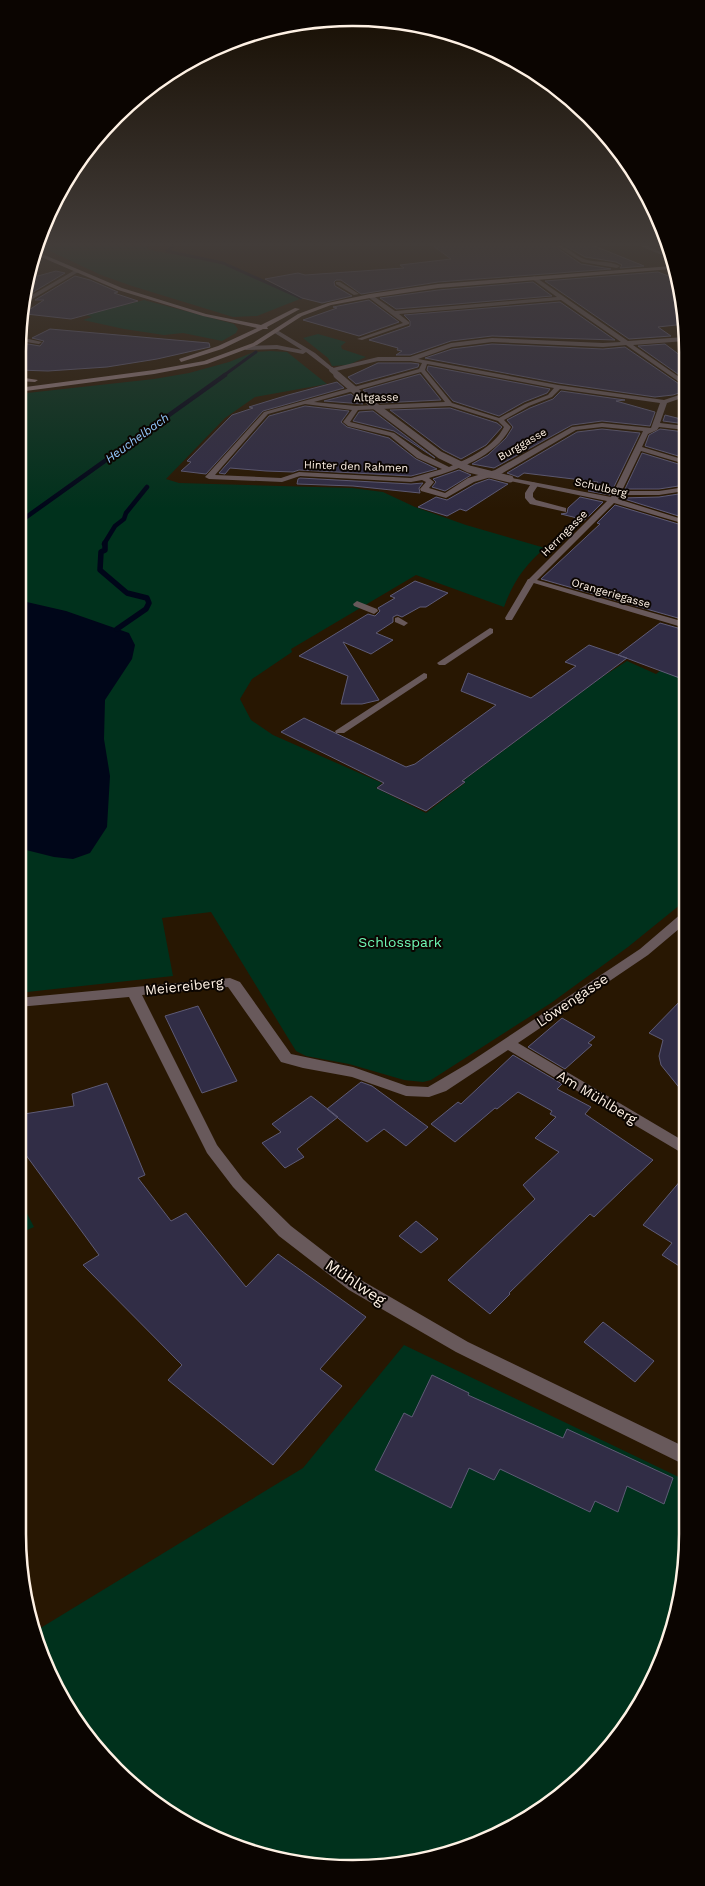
<svg xmlns="http://www.w3.org/2000/svg" width="705" height="1886" font-family="'Work Sans',sans-serif">
<rect width="100%" height="100%" fill="#281702"/>
<path fill="#00311c" d="M 37,245 L 144,245 L 150,250 L 223,263 L 284,290 L 300,299 L 257,316 L 233,317 L 132,286 L 101,275 Z
M 144,300 L 234,324 L 238,329 L 236,333 L 222,341 L 183,333 L 164,335 L 124,329 L 83,320 L 92,317 L 86,315 Z
M 318,334 L 346,342 L 341,346 L 342,349 L 366,357 L 348,365 L 332,366 L 328,358 L 303,338 Z
M 270,351 L 287,352 L 327,384 L 255,397 L 225,418 L 166,479 L 179,483 L 352,488 L 383,492 L 415,507 L 466,525 L 545,548 C 525,565 513,582 504,607 L 416,575 L 291,649 L 292,652 L 252,679 L 240,699 L 251,720 L 273,735 L 382,783 L 376,788 L 426,813 L 465,783 L 463,781 L 602,677 L 627,661 L 656,674 L 685,651 L 686,900 L 628,947 L 551,1003 L 431,1080 L 423,1082 L 404,1080 L 349,1064 L 306,1056 L 296,1051 L 211,912 L 162,918 L 173,976 L 18,993 L 18,394 L 154,379 L 189,373 L 229,362 L 254,352 Z
M 18,1196 L 34,1227 L 18,1234 Z
M 404,1345 L 687,1481 L 687,1534 L 676,1620 L 653,1682 L 618,1737 L 538,1812 L 481,1843 L 418,1862 L 308,1866 L 245,1851 L 185,1824 L 100,1754 L 62,1701 L 35,1641 L 34,1632 L 303,1468 Z"/>
<path fill="#000619" d="M 18,600 L 66,611 L 129,633 L 135,645 L 132,659 L 105,700 L 104,739 L 110,776 L 107,827 L 90,853 L 73,859 L 54,857 L 18,848 Z"/>
<g fill="none" stroke-linecap="round" stroke-linejoin="round">
<path stroke="#000619" stroke-width="3" d="M 174,245 L 167,251 L 223,263 L 301,298
M 223,376 L 256,352"/>
<path stroke="#000619" stroke-width="4.5" d="M 18,523 L 225,375
M 104,544 L 115,526 L 124,519 L 126,513 L 147,487"/>
<path stroke="#000619" stroke-width="5.5" d="M 105,543 L 105,550 L 101,552 L 100,570 L 127,593 L 147,598 L 149,603 L 146,609 L 117,629"/>
</g>
<path fill="#312d46" stroke="#5e5b76" d="M 432,245 L 553,245 L 581,264 L 611,269 L 438,282 L 361,294 L 341,280 L 336,280 L 334,282 L 335,286 L 352,296 L 322,303 L 302,298 L 265,279 L 298,273 L 305,275 L 404,268 L 400,265 L 451,259 Z
M 564,245 L 592,245 L 644,266 L 620,268 L 622,265 L 616,262 L 585,257 Z
M 56,271 L 65,273 L 25,297 L 27,279 Z
M 658,272 L 676,279 L 685,308 L 685,324 L 658,327 L 671,336 L 629,339 L 545,281 Z
M 75,276 L 90,280 L 118,292 L 114,293 L 138,301 L 71,319 L 26,314 L 30,312 L 26,312 L 44,300 L 35,300 Z
M 533,282 L 552,296 L 396,309 L 380,298 L 438,290 Z
M 369,300 L 399,322 L 359,336 L 303,320 L 337,308 L 333,307 Z
M 560,302 L 615,340 L 492,336 L 451,341 L 410,355 L 396,355 L 402,351 L 397,350 L 398,348 L 369,340 L 410,326 L 410,321 L 404,315 Z
M 50,329 L 209,343 L 210,347 L 157,359 L 107,367 L 48,371 L 18,370 L 18,345 L 22,343 L 40,346 L 44,341 L 32,338 Z
M 492,344 L 603,349 L 625,347 L 685,388 L 685,391 L 673,395 L 655,397 L 558,383 L 425,358 L 452,349 Z
M 665,344 L 685,359 L 685,379 L 638,346 Z
M 378,363 L 411,363 L 419,364 L 418,367 L 356,384 L 348,377 Z
M 428,366 L 550,389 L 547,393 L 524,402 L 499,416 L 453,401 L 427,370 Z
M 420,374 L 441,400 L 380,403 L 363,390 Z
M 337,382 L 344,388 L 263,411 L 206,474 L 181,471 L 191,462 L 187,461 L 232,415 L 253,408 L 249,407 L 288,395 Z
M 561,391 L 625,400 L 616,401 L 655,412 L 650,426 L 602,421 L 572,425 L 494,468 L 472,464 L 488,455 L 506,438 L 513,427 L 507,420 L 530,408 L 553,399 Z
M 351,394 L 363,404 L 324,401 Z
M 305,406 L 349,411 L 341,422 L 347,427 L 389,438 L 416,459 L 437,469 L 411,476 L 299,470 L 293,472 L 266,471 L 230,468 L 225,474 L 219,473 L 269,416 Z
M 450,408 L 497,423 L 502,427 L 486,445 L 461,459 L 443,450 L 390,410 Z
M 373,411 L 435,458 L 394,431 L 353,421 L 359,412 Z
M 665,415 L 685,420 L 685,424 L 663,421 Z
M 602,429 L 640,433 L 610,495 L 588,491 L 598,482 L 524,473 L 518,477 L 507,473 L 577,432 Z
M 660,429 L 685,432 L 685,458 L 645,446 L 649,435 Z
M 642,453 L 685,466 L 685,485 L 659,489 L 625,489 Z
M 459,470 L 471,475 L 445,491 L 432,487 L 436,482 L 433,479 Z
M 300,478 L 411,484 L 423,483 L 419,488 L 420,493 L 353,486 L 297,484 L 298,479 Z
M 489,479 L 508,484 L 466,511 L 460,509 L 447,516 L 418,507 L 436,497 L 447,500 L 475,484 Z
M 685,493 L 685,518 L 621,498 L 659,497 Z
M 580,497 L 603,502 L 585,520 L 561,514 L 567,513 L 568,508 Z
M 615,505 L 685,526 L 685,620 L 541,579 L 600,524 L 597,523 Z
M 415,581 L 448,593 L 426,607 L 420,607 L 402,617 L 397,615 L 393,617 L 393,622 L 376,633 L 393,640 L 371,654 L 343,642 L 379,700 L 362,704 L 341,704 L 348,676 L 299,656 L 368,614 L 375,616 L 380,611 L 378,608 L 395,598 L 390,596 Z
M 660,623 L 685,630 L 685,680 L 618,655 Z
M 589,645 L 627,658 L 462,781 L 465,782 L 426,811 L 377,788 L 384,783 L 281,732 L 304,718 L 406,767 L 415,764 L 496,705 L 461,691 L 468,673 L 531,698 L 576,666 L 565,662 Z
M 686,995 L 686,1096 L 661,1065 L 659,1056 L 663,1040 L 649,1033 Z
M 198,1006 L 237,1081 L 202,1093 L 165,1016 Z
M 562,1018 L 595,1037 L 588,1043 L 592,1045 L 565,1069 L 528,1047 Z
M 513,1055 L 562,1084 L 557,1089 L 591,1107 L 585,1114 L 653,1160 L 594,1217 L 590,1214 L 509,1293 L 510,1294 L 490,1314 L 448,1280 L 535,1199 L 523,1185 L 559,1152 L 535,1138 L 556,1117 L 550,1114 L 552,1111 L 518,1092 L 497,1109 L 495,1108 L 455,1142 L 431,1124 L 458,1102 L 461,1104 Z
M 361,1082 L 372,1086 L 428,1127 L 406,1146 L 384,1129 L 367,1142 L 327,1109 Z
M 107,1083 L 145,1175 L 138,1178 L 171,1221 L 186,1213 L 246,1287 L 278,1254 L 366,1317 L 320,1369 L 342,1386 L 273,1465 L 168,1380 L 182,1365 L 83,1265 L 99,1255 L 23,1151 L 18,1137 L 18,1115 L 74,1106 L 72,1094 Z
M 311,1096 L 338,1117 L 297,1149 L 304,1157 L 285,1168 L 262,1143 L 281,1132 L 272,1124 Z
M 687,1173 L 687,1271 L 662,1255 L 672,1243 L 643,1225 Z
M 416,1221 L 438,1239 L 421,1253 L 399,1236 Z
M 603,1322 L 654,1361 L 635,1382 L 584,1342 Z
M 432,1375 L 469,1393 L 468,1395 L 563,1438 L 567,1429 L 673,1478 L 664,1504 L 627,1486 L 618,1512 L 595,1501 L 590,1512 L 500,1469 L 494,1480 L 469,1468 L 451,1508 L 375,1470 L 404,1413 L 412,1417 Z"/>
<g fill="none" stroke-linecap="round" stroke-linejoin="round">
<path fill="#68595b" fill-rule="evenodd" d="M 555,245 C 566,245 574,255 584,259 C 595,263 609,260 620,266 L 617,268 L 582,262 Z
M 20,337 L 42,342 L 39,344 L 19,341 Z
M 532,482 L 539,484 L 533,493 L 533,497 L 536,500 L 566,508 L 566,512 L 530,504 L 525,498 L 525,493 Z
M 685,487 L 685,491 L 659,495 L 619,495 L 615,493 L 619,491 L 659,491 Z
M 528,579 L 535,581 L 512,620 L 506,620 L 505,618 Z
M 357,601 L 377,609 L 378,611 L 374,614 L 354,606 L 353,604 Z
M 398,617 L 408,623 L 404,626 L 395,622 L 395,618 Z
M 490,628 L 493,629 L 493,633 L 445,665 L 439,665 L 437,663 Z
M 424,673 L 427,674 L 427,678 L 344,733 L 336,733 L 335,731 Z"/>
<path fill="#68595b" fill-rule="evenodd" d="M 638,245 L 645,245 L 668,255 L 669,258 Z
M 75,270 L 80,271 L 24,304 L 25,299 Z
M 534,276 L 628,341 L 685,337 L 685,341 L 633,345 L 685,381 L 685,386 L 626,345 L 603,347 L 492,342 L 452,347 L 418,359 L 558,385 L 664,400 L 685,393 L 685,397 L 667,403 L 660,423 L 685,426 L 685,430 L 659,427 L 657,430 L 648,434 L 642,447 L 685,460 L 685,464 L 641,451 L 618,499 L 685,520 L 685,524 L 614,503 L 537,580 L 685,622 L 685,628 L 527,581 L 607,501 L 510,481 L 507,481 L 507,477 L 611,497 L 643,431 L 602,427 L 576,430 L 501,474 L 474,482 L 446,498 L 421,491 L 420,489 L 426,482 L 422,480 L 411,482 L 300,476 L 282,482 L 209,479 L 205,477 L 264,412 L 419,369 L 422,363 L 411,361 L 378,361 L 332,372 L 306,352 L 303,354 L 277,349 L 246,350 L 243,348 L 246,346 L 277,345 L 302,350 L 273,332 L 273,330 L 277,330 L 315,353 L 333,368 L 378,357 L 410,357 L 451,343 L 492,338 L 603,343 L 621,342 L 561,300 L 399,314 L 409,322 L 409,324 L 362,340 L 357,339 L 403,323 L 368,297 L 368,295 L 372,295 L 395,311 L 557,297 L 532,279 ZM 427,364 L 554,388 L 548,395 L 525,404 L 499,418 L 452,403 L 425,370 ZM 421,372 L 445,402 L 356,406 L 314,402 ZM 560,389 L 660,403 L 651,428 L 602,423 L 572,427 L 495,470 L 468,478 L 445,493 L 429,488 L 434,482 L 429,478 C 459,470 496,456 511,427 L 504,420 L 529,406 L 552,397 ZM 305,404 L 352,410 L 343,422 L 348,426 L 390,436 L 417,458 L 442,469 L 411,478 L 299,472 L 281,478 L 215,475 L 268,414 ZM 450,406 L 498,421 L 504,427 C 493,448 469,458 449,467 L 423,454 L 394,433 L 350,422 L 358,410 Z
M 336,282 L 340,282 L 359,294 L 354,295 L 336,284 Z
M 686,912 L 686,923 L 648,955 L 518,1043 L 687,1143 L 687,1156 L 508,1050 L 446,1091 L 429,1097 L 406,1096 L 352,1077 L 303,1068 L 281,1062 L 228,987 L 142,995 L 217,1145 L 243,1179 L 291,1226 L 361,1280 L 468,1342 L 687,1448 L 687,1466 L 456,1352 L 349,1290 L 279,1236 L 233,1187 L 207,1153 L 129,997 L 18,1007 L 18,998 L 230,978 L 240,982 L 291,1054 L 353,1067 L 407,1086 L 428,1087 L 467,1064 L 640,949 L 682,913 Z"/>
<path fill="#957d7f" fill-rule="evenodd" d="M 35,251 L 122,288 L 206,314 L 261,325 L 295,308 L 300,309 L 267,327 L 268,329 L 263,329 L 222,349 L 181,362 L 179,359 L 218,346 L 257,328 L 203,316 L 118,290 L 34,254 Z
M 672,266 L 672,269 L 438,288 L 370,298 L 331,305 L 302,316 L 257,345 L 207,364 L 154,374 L 18,392 L 18,388 L 154,370 L 204,361 L 253,343 L 298,314 L 328,303 L 370,294 L 438,284 Z
M 18,377 L 38,380 L 35,382 L 18,381 Z"/>
<path stroke="#68595b" stroke-width="5.5" d="M 332,370 L 339,376"/>
<path stroke="#68595b" stroke-width="7" d="M 337,375 L 359,394 L 440,455 L 469,469 L 510,479"/>
</g>
<linearGradient id="sky" x2="0" y2="1"><stop stop-color="#160d01"/><stop offset="0.48" stop-color="#423c39"/><stop offset="1" stop-color="#423c39" stop-opacity="0"/></linearGradient>
<rect width="705" height="509" fill="url(#sky)"/>
<g text-anchor="middle" stroke-width="4" stroke-linejoin="round" paint-order="stroke">
<g font-size="11" fill="#fef1e4" stroke="#0b0501">
<text transform="translate(376 397) rotate(-1)" y="4">Altgasse</text>
<text transform="translate(522 444) rotate(-30)" y="4">Burggasse</text>
<text transform="translate(356 466) rotate(2)" y="4">Hinter den Rahmen</text>
<text transform="translate(601 487) rotate(13)" y="4">Schulberg</text>
<text transform="translate(564 533) rotate(-45)" y="4">Herrngasse</text>
<text transform="translate(611 593) rotate(16)" y="4">Orangeriegasse</text>
</g>
<g font-size="12" font-style="italic" fill="#93c7fc" stroke="#0b0501">
<text transform="translate(137 438) rotate(-36)" y="4">Heuchelbach</text>
</g>
<g font-size="14" fill="#6ffab6" stroke="#0b0501">
<text x="400" y="947">Schlosspark</text>
</g>
<g font-size="14" fill="#fef1e4" stroke="#0b0501">
<text transform="translate(184 986) rotate(-6)" y="5">Meiereiberg</text>
<text transform="translate(572 1000) rotate(-34)" y="5">Löwengasse</text>
<text transform="translate(597 1097) rotate(31)" y="5">Am Mühlberg</text>
</g>
<g font-size="16" fill="#fef1e4" stroke="#0b0501">
<text transform="translate(356 1282) rotate(34)" y="6">Mühlweg</text>
</g>
</g>
<path d="M0 0H705V1886H0ZM352 26H353A326 326 0 0 1 679 352V1534A326 326 0 0 1 353 1860H352A326 326 0 0 1 26 1534V352A326 326 0 0 1 352 26Z" fill="#0b0501" fill-rule="evenodd"/>
<path fill="none" stroke="#fef1e4" stroke-width="2.5" d="M352 26H353A326 326 0 0 1 679 352V1534A326 326 0 0 1 353 1860H352A326 326 0 0 1 26 1534V352A326 326 0 0 1 352 26Z"/>
</svg>
